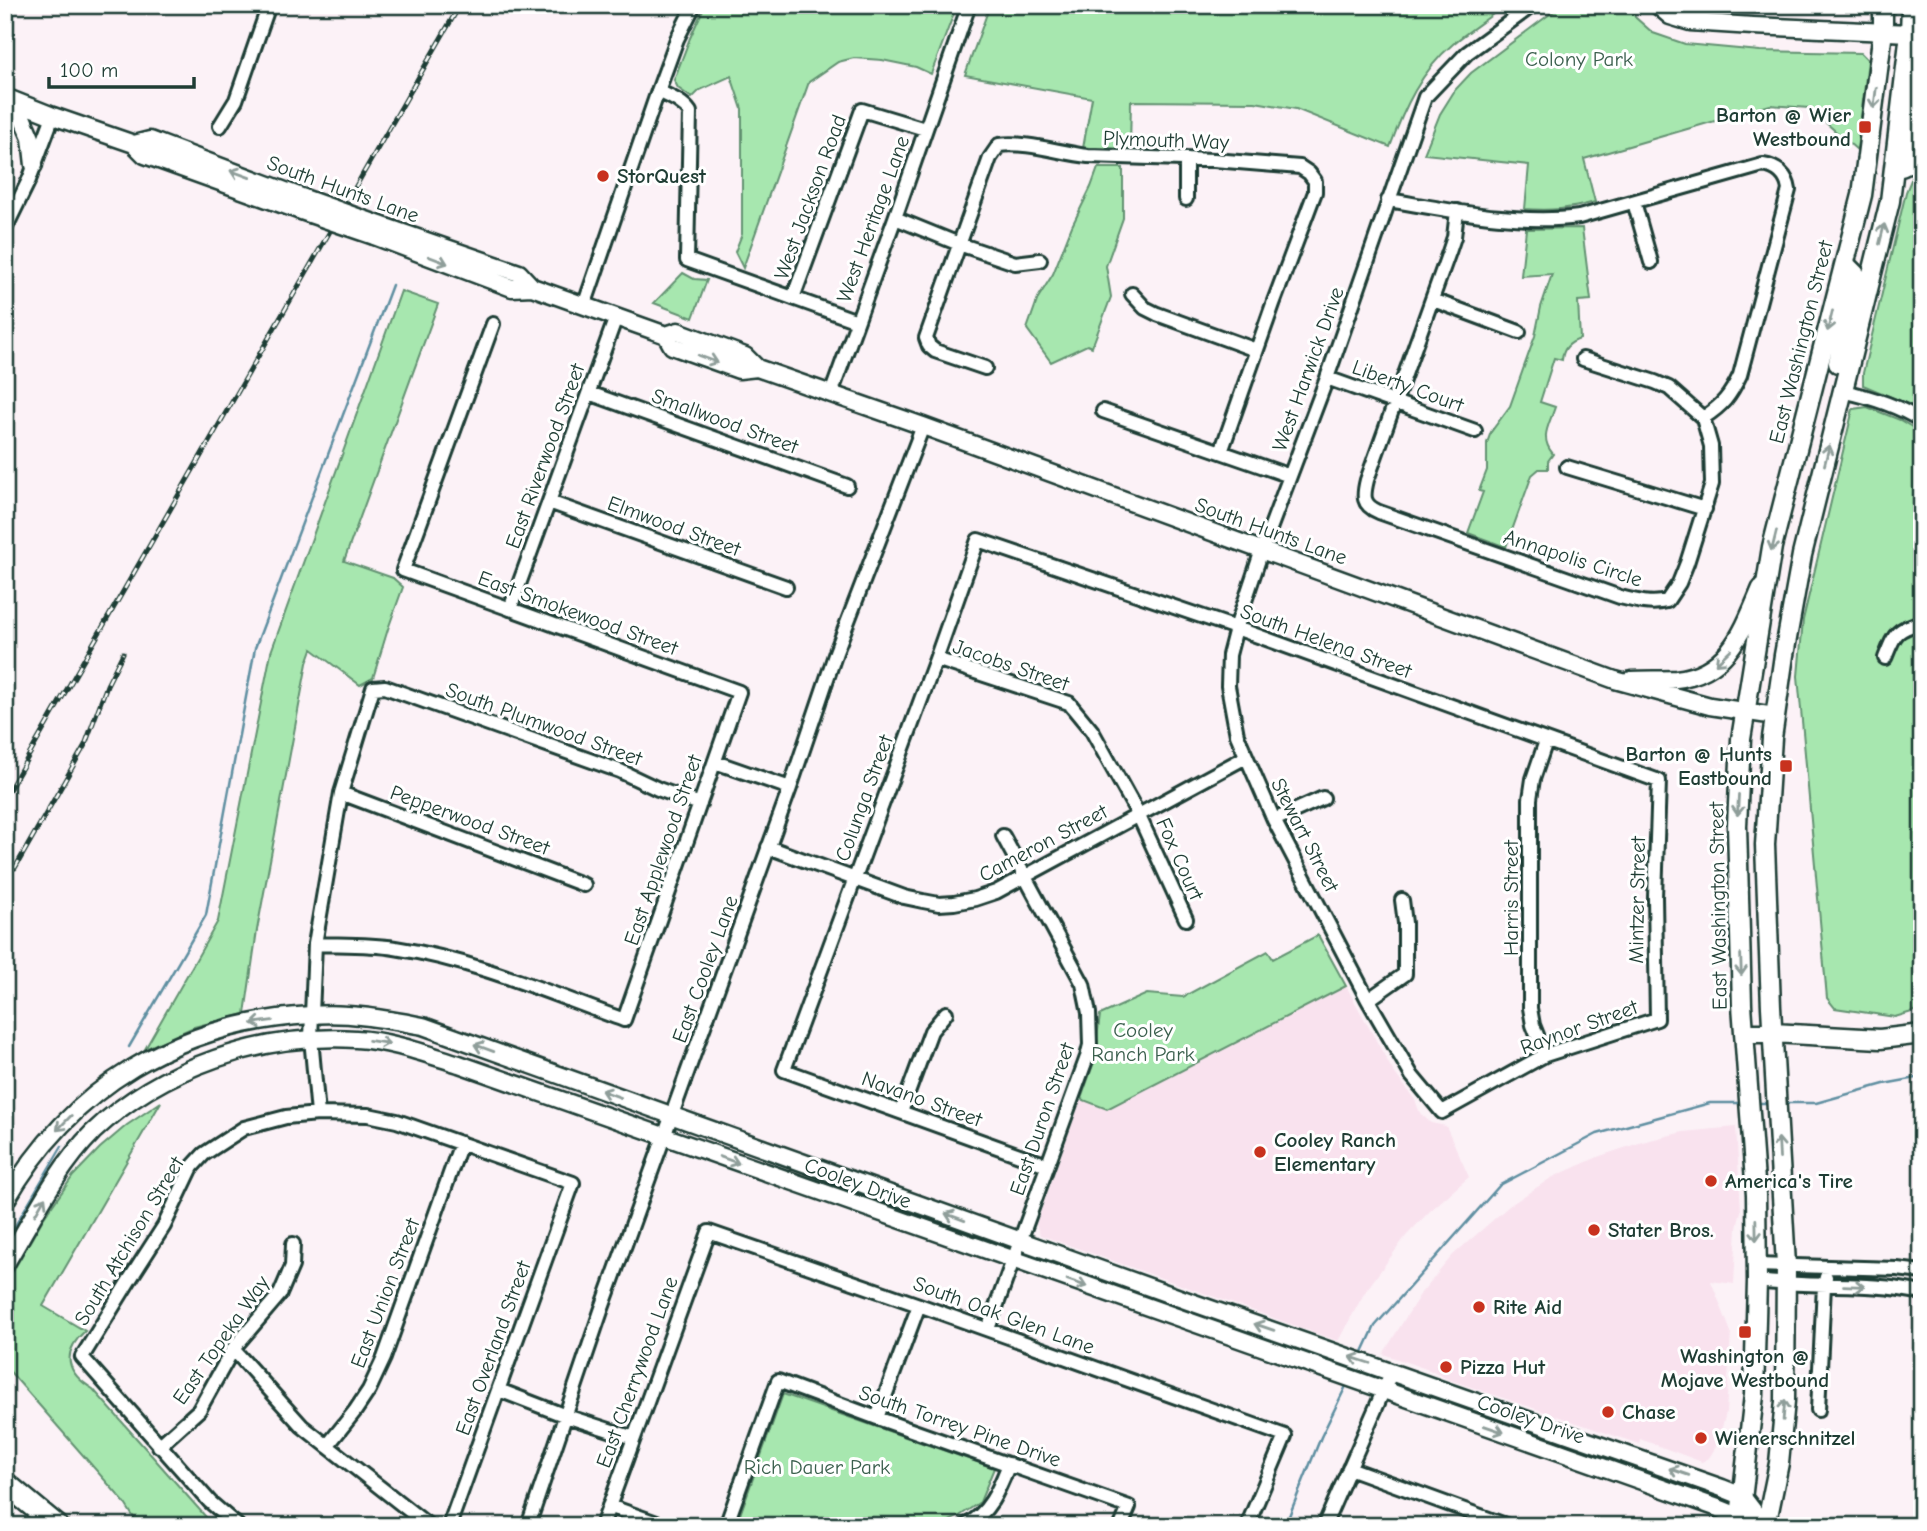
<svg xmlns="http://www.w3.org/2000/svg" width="1927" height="1531" font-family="'Comic Neue',sans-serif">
<rect width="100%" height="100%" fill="#fcf2f7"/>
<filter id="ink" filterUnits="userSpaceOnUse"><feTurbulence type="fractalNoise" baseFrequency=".0143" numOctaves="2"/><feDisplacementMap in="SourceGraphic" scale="14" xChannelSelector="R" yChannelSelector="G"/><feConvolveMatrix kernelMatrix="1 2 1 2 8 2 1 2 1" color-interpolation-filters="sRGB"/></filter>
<g filter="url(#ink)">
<path fill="#f9e2ee" d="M 1346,986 L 1393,1071 L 1415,1100 L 1420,1113 L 1431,1123 L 1446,1126 L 1469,1177 L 1430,1211 L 1406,1236 L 1365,1292 L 1338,1341 L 1040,1235 L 1036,1224 L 1081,1099 L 1107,1109 Z
M 1736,1127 L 1741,1211 L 1737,1228 L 1734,1284 L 1711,1281 L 1731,1332 L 1726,1413 L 1717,1445 L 1709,1458 L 1702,1462 L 1640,1439 L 1639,1444 L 1447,1379 L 1429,1370 L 1383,1354 L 1421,1293 L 1453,1255 L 1509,1206 L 1551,1178 L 1600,1156 L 1642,1142 L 1683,1132 Z"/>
<path fill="#a7e7af" stroke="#639272" stroke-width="2" d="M 705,5 L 957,5 L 931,74 L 916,67 L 882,60 L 854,58 L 838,62 L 809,82 L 743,268 L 735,252 L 742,234 L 742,109 L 731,76 L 700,90 L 692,98 L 678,88 L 674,80 L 690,38 Z
M 990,5 L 1267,5 L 1296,10 L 1297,5 L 1490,5 L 1497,11 C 1483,22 1467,32 1453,44 C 1421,71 1404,108 1390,147 L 1296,109 L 1255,102 L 1131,101 L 1130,149 L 1083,148 L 1092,98 L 965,75 Z
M 1562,5 L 1629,5 L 1636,18 L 1653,33 L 1685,44 L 1760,51 L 1861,53 L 1868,60 L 1857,150 L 1809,108 L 1770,105 L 1584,159 L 1595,202 C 1569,209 1552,211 1525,209 L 1529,165 L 1424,154 L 1440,114 L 1455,90 L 1471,73 Z
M 1922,96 L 1922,410 L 1863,385 L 1863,373 L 1906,192 L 1913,175 Z
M 1098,168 L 1123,168 L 1123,218 L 1106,266 L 1111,297 L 1092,347 L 1087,345 L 1051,362 L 1027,329 L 1038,298 L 1053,274 L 1072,226 L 1091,187 Z
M 1582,228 L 1591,300 L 1578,301 L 1580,339 C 1569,343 1563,348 1562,360 L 1554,358 L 1540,402 L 1555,407 C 1549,426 1539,437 1553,454 L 1548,461 L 1548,469 L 1539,469 L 1532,475 L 1506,547 L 1468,533 L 1483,492 L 1479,491 L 1487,470 L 1487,443 L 1491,432 L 1510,406 L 1535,336 L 1541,307 L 1552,274 L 1521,276 L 1526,229 Z
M 683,273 L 694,279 L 707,280 L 693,318 L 654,303 Z
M 401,291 L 438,304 L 344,561 L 393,578 L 403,587 L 388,629 L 373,678 L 360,685 L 312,649 L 307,663 L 257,930 L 245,1014 L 194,1027 L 145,1049 L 218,921 L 271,652 Z
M 1867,407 L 1900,420 L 1922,433 L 1922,1009 L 1895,1017 L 1835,1008 L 1827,998 L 1798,676 L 1803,620 L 1853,409 Z
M 1318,935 L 1346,986 L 1107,1109 L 1081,1099 L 1094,1062 L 1100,1015 L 1147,994 L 1183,997 L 1268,951 L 1273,959 Z
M 161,1102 L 43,1306 L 85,1331 C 61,1353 66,1373 93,1389 L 213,1525 L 212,1526 L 139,1526 L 124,1502 L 5,1366 L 5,1285 L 43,1219 L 73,1176 L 100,1148 L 127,1125 Z
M 783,1394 L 994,1468 L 980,1502 L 958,1517 L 939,1526 L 736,1526 Z"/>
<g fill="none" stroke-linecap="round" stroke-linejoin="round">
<path stroke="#5f8fa1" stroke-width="2.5" d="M 129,1047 L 206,915 L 255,648 L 392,285
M 1757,1103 L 1771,1103
M 1785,1103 L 1816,1103 L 1884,1084 L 1922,1077
M 5,1243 L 62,1146
M 1362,1354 L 1375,1326 L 1500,1185 L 1597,1134 L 1710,1103 L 1743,1103
M 1285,1526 L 1321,1437 L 1348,1382"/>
<g stroke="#1f3d34" stroke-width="18">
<path id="street" d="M 658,91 C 670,97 682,101 690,112 L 687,260 L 857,321
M 220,126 L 236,100 L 269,5
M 1186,199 L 1186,159
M 1388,200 C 1449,210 1518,225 1579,217 L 1763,165 C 1777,167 1787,175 1789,190 L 1740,375 C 1730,396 1723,405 1703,418
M 1634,202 L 1651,262
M 1457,211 L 1454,237 L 1449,252 L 1367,480 C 1363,496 1362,505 1379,512 L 1620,597 C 1636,601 1651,605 1667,601 L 1679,583 L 1687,563 L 1712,484 L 1711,446 L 1703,418 L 1669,388 L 1655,382 L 1583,359
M 895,218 L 959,244 L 1015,263 L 1040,260
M 5,229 L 29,180 L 53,116
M 1132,294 L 1145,308 L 1157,314 L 1256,350
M 793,298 L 862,110 L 925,129
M 1433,300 L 1519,332
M 584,306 L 658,91 L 677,39 L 694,5
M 985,368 L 935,351 L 929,346 L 926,338 L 990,158 L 999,145 C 1025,141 1061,153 1088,156 L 1214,160 L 1300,167 L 1309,173 L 1315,181 L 1315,192 L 1273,304 L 1221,452
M 1327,378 L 1475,431
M 1842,391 C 1871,397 1897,405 1922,421
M 589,393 L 847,486
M 831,394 L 895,218 L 969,5
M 1103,411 L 1290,476
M 1567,467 L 1705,509
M 549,502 L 786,587
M 510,609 L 616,317
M 1885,658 C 1895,633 1895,630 1922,622
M 936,659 L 1069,703 L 1092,731 L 1138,814 L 1186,919
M 715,762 L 790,788
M 341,793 L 584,885
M 1274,820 L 1323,798
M 768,847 L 904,897 L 923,901 L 939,904 L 954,903 L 975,899 L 996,892 L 1246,757
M 315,944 C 341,945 369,944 395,948 C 474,960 549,993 624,1020 L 739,692 L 403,570 L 493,324
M 1368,1000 L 1405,974 L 1405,923 L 1402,900
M 1545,1055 L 1533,1025 L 1530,1008 L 1530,799 L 1533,779 L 1546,741
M 901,1112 L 931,1031 L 946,1013
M 318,1114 L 311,1038 L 315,944 L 341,793 L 373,688 L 385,687 L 620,771 L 658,789 L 700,804
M 1047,1165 L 784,1070 L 936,659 L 978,540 L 1236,628 L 1659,781 L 1655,897 L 1657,1019 L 1545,1055 L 1442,1112 L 1412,1076 L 1368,1000 L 1274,820 L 1237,735 L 1228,686 L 1229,655 L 1236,628 L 1262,550 L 1327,378 L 1425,97 L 1467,53 L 1533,5
M 1757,1265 L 1897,1269 L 1922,1272
M 1757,1281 C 1812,1288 1868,1281 1922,1293
M 988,1329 L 1087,1057 L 1090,1045 L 1089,1013 L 1083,984 L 1003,836
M 233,1349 L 302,1426 L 429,1526
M 499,1390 L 566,1416 L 634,1438
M 1818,1410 L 1824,1285 L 1826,1277
M 877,1418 L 919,1305
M 159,1446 L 199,1410 L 233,1349 L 280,1294 L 292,1266 L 293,1244
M 327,1446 L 355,1411 L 369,1390 L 384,1358 L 461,1143
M 1349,1468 L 1508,1526
M 609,1506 L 665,1526
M 238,1526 L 210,1502 L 82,1357 L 130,1279 L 164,1226 L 192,1167 L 204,1154 L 244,1128 L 286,1117 L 318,1114 L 368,1115 L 397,1121 L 573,1183 L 449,1526
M 528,1526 L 601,1311 L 790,788 L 836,652 L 923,426
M 602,1526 L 709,1232 L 919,1305 L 1285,1436 L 1247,1526
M 726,1526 L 778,1381 L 877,1418 L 1129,1507 L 1121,1526
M 965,1526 C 990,1513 999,1489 1009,1464
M 1324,1526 L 1392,1371"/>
</g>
<g stroke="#1f3d34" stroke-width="21">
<path id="secondary" d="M 1657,5 L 1670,16 L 1690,22 L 1753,26 L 1910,33
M 5,97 L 53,116 L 134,144 L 145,155 L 298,210
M 15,101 L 31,138 L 34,165
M 134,144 L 150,140 L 304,198
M 380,225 L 519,273 L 532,287
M 374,236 L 512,288 L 532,287 L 666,335 L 678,331 L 745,356 L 757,368 L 923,426 L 1615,680 L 1710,706 L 1775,716
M 666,335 L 672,346 L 739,370 L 757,368
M 1631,680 C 1646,679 1661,680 1676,679 C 1729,673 1743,630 1761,588
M 5,1202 C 72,1085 178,1023 311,1015 C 349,1012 386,1019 423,1026 L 1188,1301 L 1722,1488 L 1742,1496 L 1765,1526
M 5,1265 C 32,1220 56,1169 93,1132 C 161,1067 263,1033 356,1039 C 392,1041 426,1054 459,1064 C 879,1213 1299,1359 1718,1508 L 1763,1526"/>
</g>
<g stroke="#1f3d34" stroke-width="23">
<path id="primary" d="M 1895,167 C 1900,167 1901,168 1905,165 C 1916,155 1916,91 1922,73
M 1838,363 L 1856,279 L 1855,274 L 1845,264
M 1744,1033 L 1773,1033 L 1880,1039 L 1922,1034
M 1739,1526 L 1754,1395 L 1757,1281 L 1756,1195 L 1742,1005 L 1739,897 L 1737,826 L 1741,739 L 1772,547 L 1862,195 L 1883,31 L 1883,5
M 1766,1526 L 1779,1463 L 1785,1401 L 1786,1265 L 1771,1007 L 1765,845 L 1772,738 L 1784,655 L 1802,555 L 1890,201 L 1910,33 L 1911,5"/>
</g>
<g stroke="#1f3d34" stroke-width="26">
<path id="highway" d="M 5,1483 L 57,1526"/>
</g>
<use href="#street" stroke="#fff" stroke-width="12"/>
<use href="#secondary" stroke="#fff" stroke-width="16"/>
<use href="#primary" stroke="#fff" stroke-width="18"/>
<use href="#highway" stroke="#fff" stroke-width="21"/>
<g stroke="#1f3d34" stroke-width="5">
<path id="rail" d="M 5,797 L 460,5
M 15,868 L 85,745 L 107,685 L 123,653"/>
</g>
<use href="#rail" stroke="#fff" stroke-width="2.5" stroke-dasharray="8" stroke-linecap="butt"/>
<g stroke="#1f3d34" stroke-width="21" stroke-linecap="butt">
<path id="secondary-bridge" d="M 304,198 L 380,225
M 298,210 L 374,236"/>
</g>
<use href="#secondary-bridge" stroke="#fff" stroke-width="16"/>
</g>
<defs><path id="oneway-shaft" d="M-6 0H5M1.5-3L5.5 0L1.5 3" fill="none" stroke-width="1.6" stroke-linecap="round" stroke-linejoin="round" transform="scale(1.75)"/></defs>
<g stroke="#8f9e9a">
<use href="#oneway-shaft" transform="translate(1875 98) rotate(97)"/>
<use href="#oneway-shaft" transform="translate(240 174) rotate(-160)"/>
<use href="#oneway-shaft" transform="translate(1882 234) rotate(-76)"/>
<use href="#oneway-shaft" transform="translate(438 260) rotate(21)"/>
<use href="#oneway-shaft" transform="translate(1830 321) rotate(104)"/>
<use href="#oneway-shaft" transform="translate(708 359) rotate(20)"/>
<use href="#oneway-shaft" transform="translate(1827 455) rotate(-76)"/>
<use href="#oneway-shaft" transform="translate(1774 541) rotate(104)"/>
<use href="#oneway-shaft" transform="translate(1723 657) rotate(136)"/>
<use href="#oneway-shaft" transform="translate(1738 805) rotate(93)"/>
<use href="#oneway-shaft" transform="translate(1741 965) rotate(88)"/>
<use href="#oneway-shaft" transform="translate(262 1022) rotate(172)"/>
<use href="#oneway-shaft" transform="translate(379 1042) rotate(9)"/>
<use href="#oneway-shaft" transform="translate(484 1048) rotate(-160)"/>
<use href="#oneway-shaft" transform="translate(611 1094) rotate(-160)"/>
<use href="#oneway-shaft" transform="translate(64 1123) rotate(134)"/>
<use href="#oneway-shaft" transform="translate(1779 1148) rotate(-93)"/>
<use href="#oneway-shaft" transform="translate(729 1160) rotate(20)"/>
<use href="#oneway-shaft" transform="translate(40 1206) rotate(-60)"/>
<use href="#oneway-shaft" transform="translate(955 1217) rotate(-160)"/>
<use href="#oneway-shaft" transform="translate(1756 1230) rotate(89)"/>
<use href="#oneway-shaft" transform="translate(1077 1283) rotate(19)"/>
<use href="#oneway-shaft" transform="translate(1854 1286) rotate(2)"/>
<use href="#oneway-shaft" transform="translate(1264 1327) rotate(-161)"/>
<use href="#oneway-shaft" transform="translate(1360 1360) rotate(-162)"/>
<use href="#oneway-shaft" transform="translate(1784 1410) rotate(-85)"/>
<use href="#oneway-shaft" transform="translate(1494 1429) rotate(19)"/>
<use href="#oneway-shaft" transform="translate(1679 1472) rotate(-161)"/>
</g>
</g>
<g fill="#c8321e" stroke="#fff" stroke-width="2.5">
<rect x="1858" y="120" width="14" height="14" rx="3.5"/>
<circle cx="603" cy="176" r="7"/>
<rect x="1779" y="759" width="14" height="14" rx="3.5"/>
<circle cx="1260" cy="1152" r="7"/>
<circle cx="1711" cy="1181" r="7"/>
<circle cx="1594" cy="1230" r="7"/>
<circle cx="1479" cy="1307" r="7"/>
<rect x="1738" y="1325" width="14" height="14" rx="3.5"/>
<circle cx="1446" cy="1367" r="7"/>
<circle cx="1608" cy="1412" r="7"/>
<circle cx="1701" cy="1438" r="7"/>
</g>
<g text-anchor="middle" stroke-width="6" stroke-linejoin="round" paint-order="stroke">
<g font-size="21" fill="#3a5f4d" stroke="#fff">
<text x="1579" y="66">Colony Park</text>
<text x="1143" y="1037">Cooley<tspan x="1143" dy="24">Ranch Park</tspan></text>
<text x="817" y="1474">Rich Dauer Park</text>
</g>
<g font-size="21" font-weight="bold" fill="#1f3d34" stroke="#fff" text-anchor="start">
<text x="1851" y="122" text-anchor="end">Barton @ Wier<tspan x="1851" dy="24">Westbound</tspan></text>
<text x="617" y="183">StorQuest</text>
<text x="1772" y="761" text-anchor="end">Barton @ Hunts<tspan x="1772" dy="24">Eastbound</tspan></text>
<text x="1274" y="1147">Cooley Ranch<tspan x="1274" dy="24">Elementary</tspan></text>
<text x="1725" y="1188">America's Tire</text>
<text x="1608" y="1237">Stater Bros.</text>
<text x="1493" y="1314">Rite Aid</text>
<text x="1745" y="1363" text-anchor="middle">Washington @<tspan x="1745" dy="24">Mojave Westbound</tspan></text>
<text x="1460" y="1374">Pizza Hut</text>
<text x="1622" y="1419">Chase</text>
<text x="1715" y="1445">Wienerschnitzel</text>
</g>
<g font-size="21" fill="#1f3d34" stroke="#fff">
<text transform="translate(1166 140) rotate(2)" y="7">Plymouth Way</text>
<text transform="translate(343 189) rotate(20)" y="7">South Hunts Lane</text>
<text transform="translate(810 197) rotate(-70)" y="7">West Jackson Road</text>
<text transform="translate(873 219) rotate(-70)" y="7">West Heritage Lane</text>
<text transform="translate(1801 342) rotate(-76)" y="7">East Washington Street</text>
<text transform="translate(1308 369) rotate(-70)" y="7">West Harwick Drive</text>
<text transform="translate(1408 386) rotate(20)" y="7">Liberty Court</text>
<text transform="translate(725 421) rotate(20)" y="7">Smallwood Street</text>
<text transform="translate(545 456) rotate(-70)" y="7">East Riverwood Street</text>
<text transform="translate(674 526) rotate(20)" y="7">Elmwood Street</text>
<text transform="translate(1271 531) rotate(20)" y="7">South Hunts Lane</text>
<text transform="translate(1573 558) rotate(18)" y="7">Annapolis Circle</text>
<text transform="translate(578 613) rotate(20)" y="7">East Smokewood Street</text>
<text transform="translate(1326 641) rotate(20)" y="7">South Helena Street</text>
<text transform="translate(1011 665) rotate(19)" y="7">Jacobs Street</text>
<text transform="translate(544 724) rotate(20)" y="7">South Plumwood Street</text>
<text transform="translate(864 798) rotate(-70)" y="7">Colunga Street</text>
<text transform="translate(470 820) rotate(20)" y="7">Pepperwood Street</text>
<text transform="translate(1305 835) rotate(63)" y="7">Stewart Street</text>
<text transform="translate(1043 843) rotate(-28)" y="7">Cameron Street</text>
<text transform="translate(663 850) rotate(-71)" y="7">East Applewood Street</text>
<text transform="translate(1180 859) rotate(66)" y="7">Fox Court</text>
<text transform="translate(1511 898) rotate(-90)" y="7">Harris Street</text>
<text transform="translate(1637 900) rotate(-89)" y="7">Mintzer Street</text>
<text transform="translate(1718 906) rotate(-91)" y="7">East Washington Street</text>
<text transform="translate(705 969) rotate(-70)" y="7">East Cooley Lane</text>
<text transform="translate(1579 1027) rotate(-20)" y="7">Raynor Street</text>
<text transform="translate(922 1099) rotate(20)" y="7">Navano Street</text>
<text transform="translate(1042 1119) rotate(-71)" y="7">East Duron Street</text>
<text transform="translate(858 1183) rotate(20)" y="7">Cooley Drive</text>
<text transform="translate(129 1241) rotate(-59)" y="7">South Atchison Street</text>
<text transform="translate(385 1293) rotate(-69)" y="7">East Union Street</text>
<text transform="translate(1004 1315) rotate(20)" y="7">South Oak Glen Lane</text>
<text transform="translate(221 1340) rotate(-55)" y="7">East Topeka Way</text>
<text transform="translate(493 1348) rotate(-70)" y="7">East Overland Street</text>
<text transform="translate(637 1372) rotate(-70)" y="7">East Cherrywood Lane</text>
<text transform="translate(1531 1419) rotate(19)" y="7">Cooley Drive</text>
<text transform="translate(960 1426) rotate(19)" y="7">South Torrey Pine Drive</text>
</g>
</g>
<rect width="1927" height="1531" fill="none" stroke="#fff" stroke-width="28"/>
<rect x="14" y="14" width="1899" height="1503" fill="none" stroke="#1f3d34" stroke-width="2.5" filter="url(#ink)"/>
<path d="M49 77v10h145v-10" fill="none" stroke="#1f3d34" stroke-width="3.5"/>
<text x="60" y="77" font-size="21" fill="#1f3d34" stroke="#ffffff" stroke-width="5" paint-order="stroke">100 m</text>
</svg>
